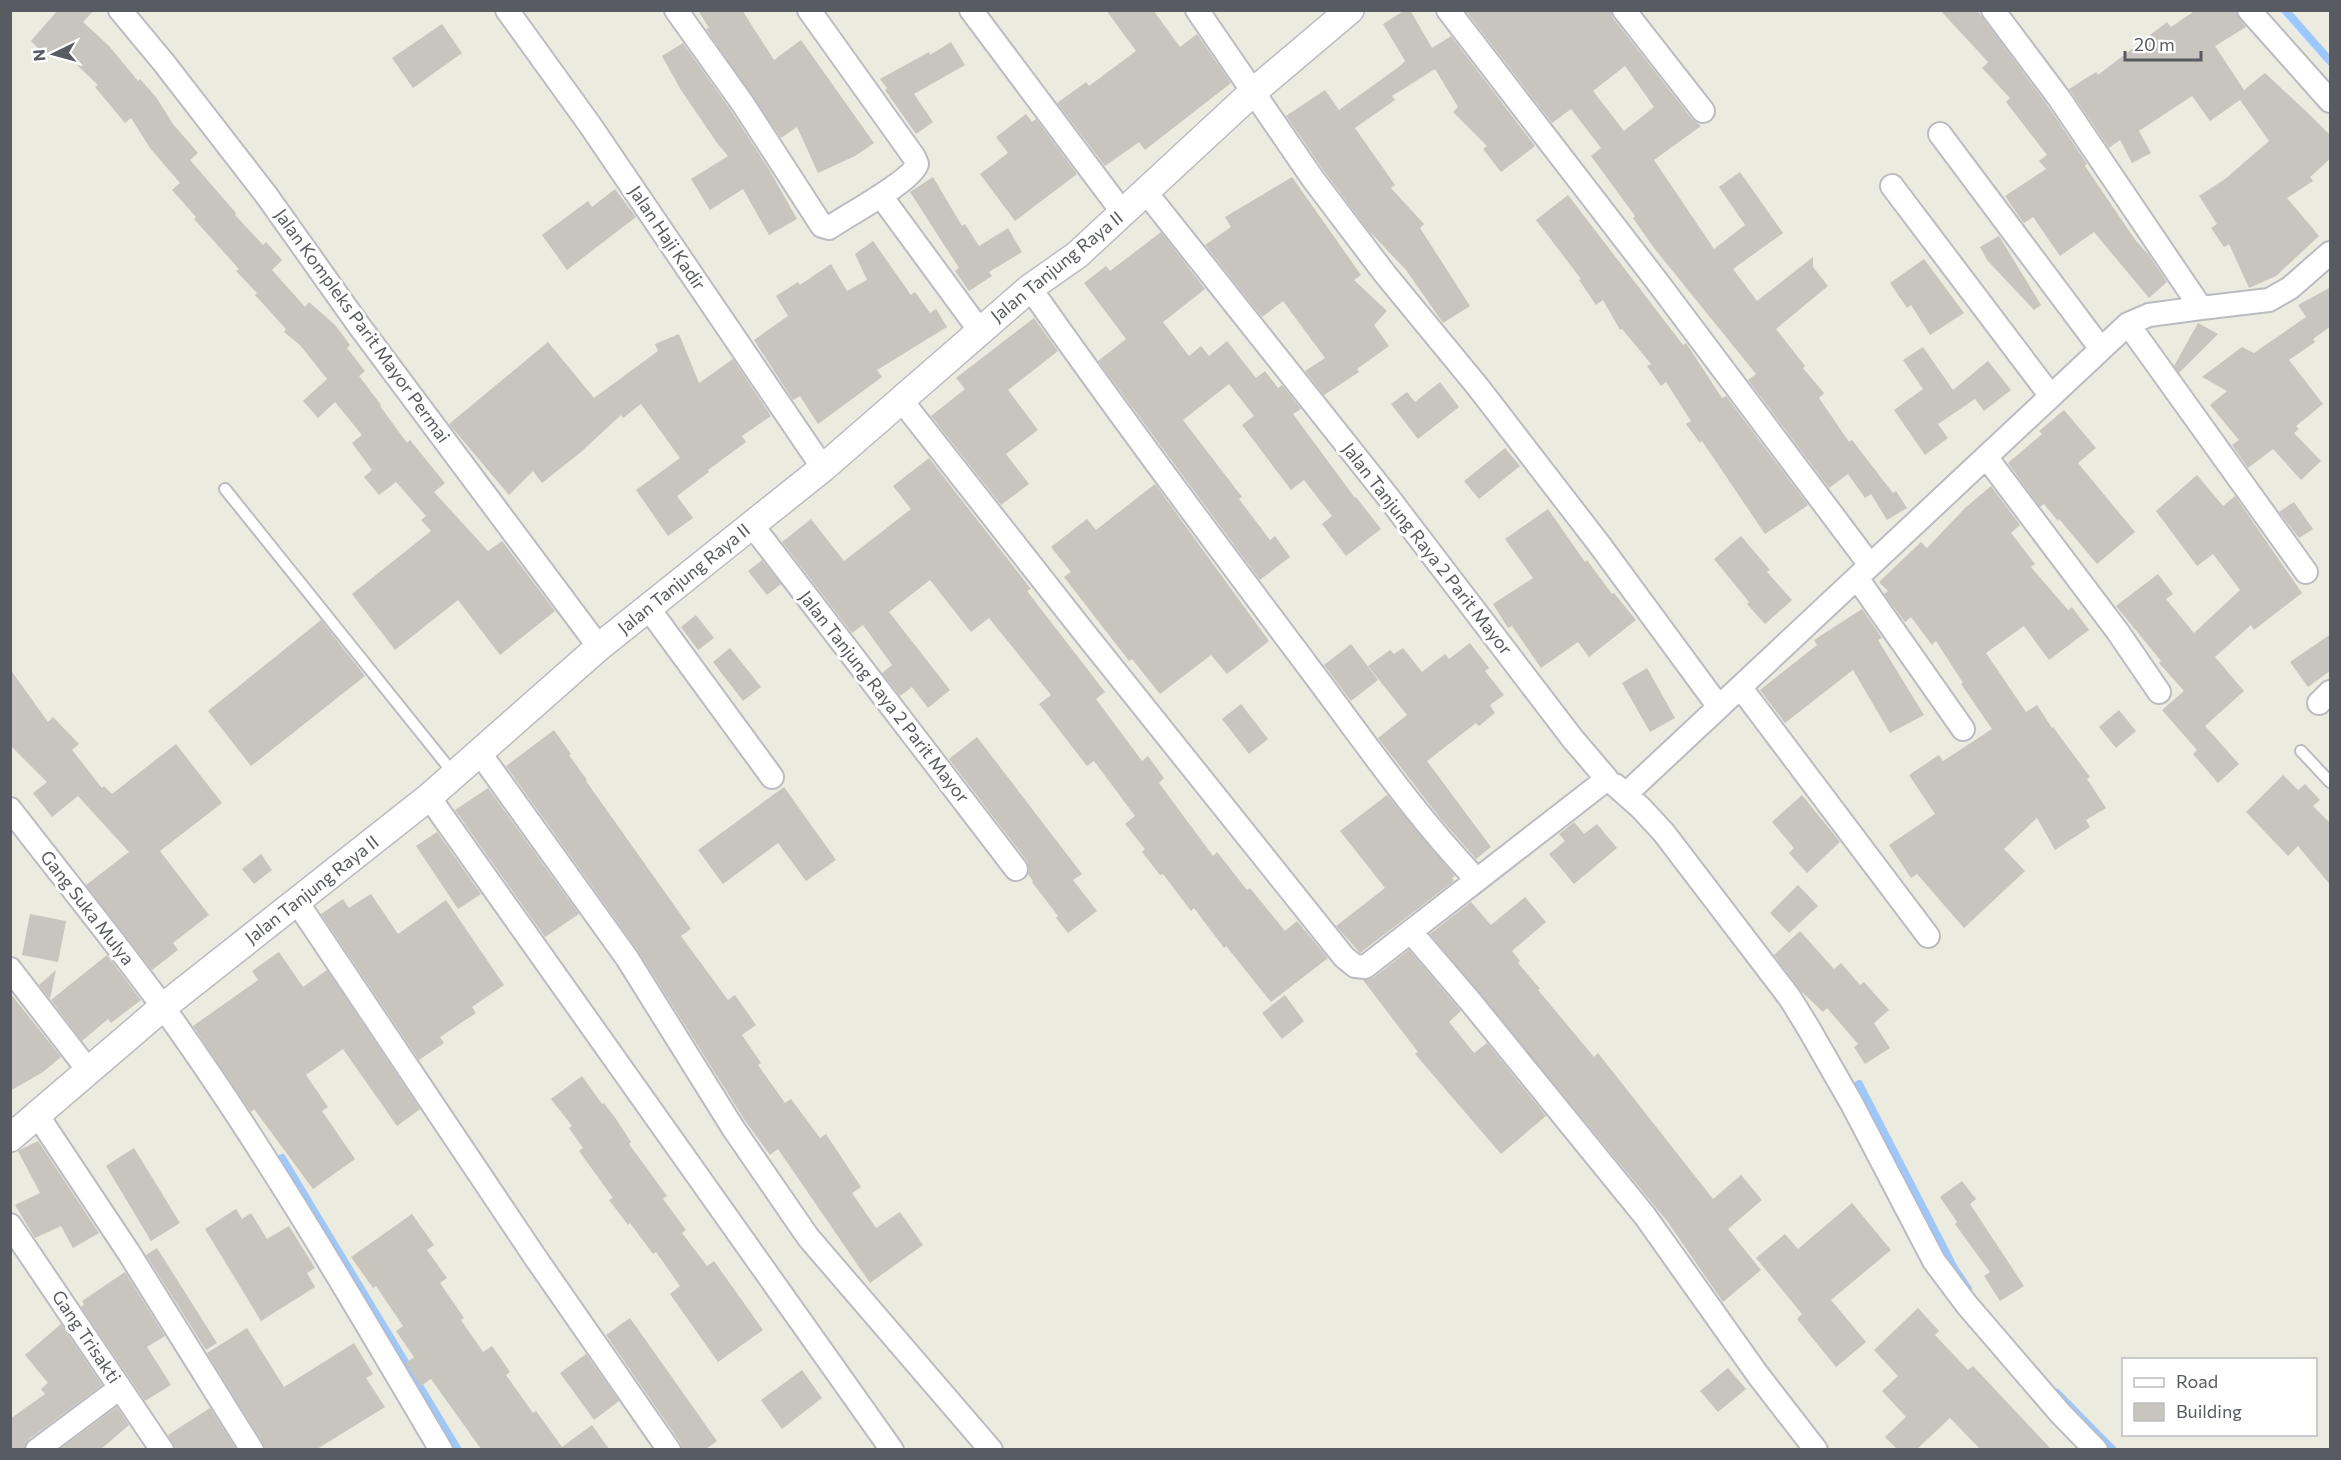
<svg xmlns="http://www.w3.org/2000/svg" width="2341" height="1460" font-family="Commissioner,sans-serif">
<rect width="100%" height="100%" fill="#ecebdf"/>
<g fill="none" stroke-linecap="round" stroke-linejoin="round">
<path stroke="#9dc8ff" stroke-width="8" d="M 2285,10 L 2330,61
M 1859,1084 L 1954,1268 L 1968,1289
M 282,1158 L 458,1450
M 2057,1393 L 2113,1450"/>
</g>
<path fill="#c7c5bd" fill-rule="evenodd" d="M 58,10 L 94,10 L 83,22 L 109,46 L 138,81 L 140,79 L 156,97 L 173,124 L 198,153 L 190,160 L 236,213 L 235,215 L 263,245 L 266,242 L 282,260 L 272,270 L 305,307 L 309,302 L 335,325 L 350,345 L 347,348 L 365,371 L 359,376 L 381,405 L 380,406 L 407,443 L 410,440 L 445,483 L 434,492 L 488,551 L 502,541 L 555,611 L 500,655 L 458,600 L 395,650 L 352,594 L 431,531 L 421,520 L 426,516 L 396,482 L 379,495 L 364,477 L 372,470 L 352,443 L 362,435 L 335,402 L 318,418 L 303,401 L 327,379 L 300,345 L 284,332 L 286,329 L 255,295 L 257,293 L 236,271 L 239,269 L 194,219 L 196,217 L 172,190 L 180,183 L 150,148 L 131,118 L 125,123 L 95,87 L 98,85 L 59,48 L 48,58 L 31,41 Z
M 698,10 L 742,10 L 774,60 L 801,40 L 874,143 L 855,156 L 818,173 L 797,127 L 781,138 L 706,29 L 709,28 Z
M 1106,10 L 1153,10 L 1180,47 L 1197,34 L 1231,83 L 1145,150 L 1139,142 L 1105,166 L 1057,103 L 1086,82 L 1089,86 L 1136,51 Z
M 1405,10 L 1410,10 L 1432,48 L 1451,36 L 1535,146 L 1501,172 L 1483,149 L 1487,146 L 1453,112 L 1458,107 L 1435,69 L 1392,96 L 1395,100 L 1355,128 L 1395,185 L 1391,188 L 1424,224 L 1420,228 L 1470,306 L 1443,323 L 1406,270 L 1368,230 L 1324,171 L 1286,116 L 1325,90 L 1339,110 L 1400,66 L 1405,61 L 1383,24 Z
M 1465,10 L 1611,10 L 1613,18 L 1692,119 L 1701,126 L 1654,160 L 1714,249 L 1745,225 L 1719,187 L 1740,172 L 1783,233 L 1733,269 L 1757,301 L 1813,257 L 1813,267 L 1828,286 L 1776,329 L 1805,366 L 1803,368 L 1824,393 L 1819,398 L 1849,442 L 1852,440 L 1893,493 L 1896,491 L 1907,508 L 1887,520 L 1871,494 L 1865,498 L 1848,474 L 1829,488 L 1748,380 L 1756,374 L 1654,248 L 1633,218 L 1635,216 L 1591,156 L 1601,148 L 1571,109 L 1552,123 ZM 1625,66 L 1654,107 L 1624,131 L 1593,91 Z
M 1940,10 L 1977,10 L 2048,106 L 2087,164 L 2085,166 L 2136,241 L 2149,255 L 2167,282 L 2149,298 L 2094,232 L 2060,256 L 2033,217 L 2024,223 L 2018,215 L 2005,196 L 2046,169 L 2039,161 L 2047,155 L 2006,102 L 2010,98 L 1982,68 L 1988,62 Z
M 2196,10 L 2236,10 L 2239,18 L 2246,27 L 2215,46 L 2244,90 L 2265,73 L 2310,115 L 2331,136 L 2331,158 L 2310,177 L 2313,181 L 2287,198 L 2319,236 L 2276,276 L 2249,288 L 2229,244 L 2224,247 L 2211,228 L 2217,224 L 2199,196 L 2225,179 L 2269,141 L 2240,100 L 2210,121 L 2192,96 L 2139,131 L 2151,153 L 2132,163 L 2120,140 L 2109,148 L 2069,89 L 2096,72 L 2098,75 L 2167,22 L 2171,27 Z
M 442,24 L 462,53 L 413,88 L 392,58 Z
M 951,42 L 965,65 L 914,94 L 933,122 L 916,134 L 885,90 L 887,88 L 880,79 L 929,52 L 930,55 Z
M 683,43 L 732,112 L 770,171 L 797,219 L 769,235 L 743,189 L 710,210 L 691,179 L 728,156 L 717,143 L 681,90 L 662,56 Z
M 1026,114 L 1032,122 L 1036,119 L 1077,174 L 1015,221 L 980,174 L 1008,153 L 996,137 Z
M 933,177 L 962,226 L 965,224 L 979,246 L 1008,228 L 1022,252 L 989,272 L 992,276 L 969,291 L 955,271 L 959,268 L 910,192 Z
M 1292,177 L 1361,275 L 1354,280 L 1387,311 L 1374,325 L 1389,346 L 1357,369 L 1359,372 L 1324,395 L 1305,371 L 1325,358 L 1283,301 L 1262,317 L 1205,245 L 1231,227 L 1225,217 Z
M 615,189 L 636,217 L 567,270 L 542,235 L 588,201 L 592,207 Z
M 1568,195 L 1683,345 L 1686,343 L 1722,398 L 1726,396 L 1808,505 L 1807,506 L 1765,534 L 1702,441 L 1700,443 L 1686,424 L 1691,421 L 1666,382 L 1661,386 L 1647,366 L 1651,364 L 1622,329 L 1620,330 L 1603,300 L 1596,305 L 1579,280 L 1581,279 L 1536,220 Z
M 1161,232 L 1205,289 L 1163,322 L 1189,356 L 1201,346 L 1209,356 L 1227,341 L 1256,378 L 1265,371 L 1278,388 L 1282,385 L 1301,409 L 1293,414 L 1355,498 L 1356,497 L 1381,529 L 1346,556 L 1322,524 L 1332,516 L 1304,480 L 1291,490 L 1242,425 L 1254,416 L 1229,384 L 1183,420 L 1242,497 L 1239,499 L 1270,540 L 1275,536 L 1290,557 L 1260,580 L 1098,361 L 1126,339 L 1084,283 L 1106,266 L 1110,271 Z
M 1999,236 L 2041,305 L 2034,310 L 1987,260 L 1980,247 Z
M 873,241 L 911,295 L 915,292 L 930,313 L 936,309 L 947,327 L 877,370 L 882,377 L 818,424 L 800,396 L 793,400 L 754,340 L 788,316 L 776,296 L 798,282 L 800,285 L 831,264 L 847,291 L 867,280 L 855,254 Z
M 1924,259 L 1964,313 L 1930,335 L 1911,305 L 1907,308 L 1890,283 Z
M 2331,287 L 2331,326 L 2313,339 L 2315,342 L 2289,360 L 2323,404 L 2296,426 L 2299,429 L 2294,433 L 2321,461 L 2301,480 L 2273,449 L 2248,468 L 2232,445 L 2239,440 L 2210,405 L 2227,391 L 2202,377 L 2242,347 L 2254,353 L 2306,317 L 2298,305 Z
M 1034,318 L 1058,351 L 1008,390 L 1038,430 L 1006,454 L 1029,484 L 1001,505 L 931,416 L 965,389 L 956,378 Z
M 2198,323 L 2218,334 L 2179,373 L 2174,366 Z
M 679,334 L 699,383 L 733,359 L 771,416 L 742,436 L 746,442 L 708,470 L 709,472 L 677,496 L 693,518 L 668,536 L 636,490 L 680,458 L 641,404 L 623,418 L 621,415 L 581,452 L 542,483 L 533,471 L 509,495 L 449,424 L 548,342 L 594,398 L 658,351 L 655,344 Z
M 1923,347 L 1953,390 L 1988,361 L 2011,390 L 1984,411 L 1975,399 L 1938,424 L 1948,438 L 1925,455 L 1894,410 L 1923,389 L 1903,360 Z
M 1440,382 L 1459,407 L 1418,439 L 1391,404 L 1407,392 L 1415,402 Z
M 2064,410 L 2096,448 L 2078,463 L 2135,532 L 2097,564 L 2059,519 L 2058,521 L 2044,504 L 2040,507 L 2008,463 L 2042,434 L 2039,431 Z
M 1505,448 L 1520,466 L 1479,499 L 1464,481 Z
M 929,458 L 1031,589 L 1027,591 L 1105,692 L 1096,699 L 1142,761 L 1148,756 L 1164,778 L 1159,783 L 1213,856 L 1217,852 L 1247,890 L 1250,888 L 1285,931 L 1297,921 L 1328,958 L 1271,1002 L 1226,946 L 1224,948 L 1194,908 L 1191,911 L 1163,874 L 1160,875 L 1142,852 L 1145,849 L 1125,824 L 1135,816 L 1094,761 L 1087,766 L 1039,704 L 1051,695 L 989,618 L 971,632 L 930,580 L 889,612 L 950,690 L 928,708 L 912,687 L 900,696 L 882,673 L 892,665 L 863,625 L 852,633 L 782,542 L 811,519 L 844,561 L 911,509 L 893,486 Z
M 2197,475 L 2223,506 L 2235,496 L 2302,593 L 2254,630 L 2251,625 L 2215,657 L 2244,691 L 2205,726 L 2239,764 L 2218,783 L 2193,754 L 2197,750 L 2162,710 L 2184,691 L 2159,663 L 2161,661 L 2116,606 L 2158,574 L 2173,594 L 2166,599 L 2194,633 L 2240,590 L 2213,554 L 2197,566 L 2156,511 Z
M 1155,484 L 1269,641 L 1227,674 L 1211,655 L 1160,694 L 1132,659 L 1129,661 L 1064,577 L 1071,572 L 1051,547 L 1087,519 L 1096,530 Z
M 1991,486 L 2020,525 L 2011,533 L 2035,564 L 2031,567 L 2068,610 L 2072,607 L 2089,630 L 2049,660 L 2024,626 L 1986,653 L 2026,712 L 2037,705 L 2052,728 L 2053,727 L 2090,777 L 2087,779 L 2106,808 L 2086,820 L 2090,827 L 2055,850 L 2037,818 L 2004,849 L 2025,871 L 1964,928 L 1917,874 L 1911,878 L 1889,845 L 1935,814 L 1909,775 L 1939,755 L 1943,761 L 1992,729 L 1961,684 L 1963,683 L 1936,641 L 1932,645 L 1911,617 L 1905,622 L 1884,594 L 1888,591 L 1879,582 L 1921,542 L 1927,548 L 1965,508 Z
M 2294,502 L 2313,529 L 2299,538 L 2279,512 Z
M 1548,509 L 1585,562 L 1587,560 L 1612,594 L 1614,593 L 1636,620 L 1589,657 L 1578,642 L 1541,668 L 1512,626 L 1508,628 L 1493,604 L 1533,578 L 1505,539 Z
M 1741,536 L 1770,570 L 1767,572 L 1792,600 L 1765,624 L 1747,604 L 1749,602 L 1714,559 Z
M 762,560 L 781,584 L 767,595 L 748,571 Z
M 1862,609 L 1882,638 L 1878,640 L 1924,715 L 1890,733 L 1853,670 L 1785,723 L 1760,690 L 1817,645 L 1814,640 Z
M 696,615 L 714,638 L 698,650 L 681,627 Z
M 321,620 L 365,676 L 251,766 L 208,711 Z
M 2331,634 L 2331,670 L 2308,687 L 2290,662 Z
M 1470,643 L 1489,668 L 1485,671 L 1504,695 L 1490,705 L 1495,713 L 1479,726 L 1476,723 L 1427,761 L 1491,847 L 1476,859 L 1441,819 L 1378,738 L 1407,715 L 1368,666 L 1390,650 L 1394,654 L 1403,648 L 1422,672 L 1445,654 L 1449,659 Z
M 1351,644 L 1378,680 L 1351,701 L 1324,665 Z
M 730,648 L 761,687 L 743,701 L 713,662 Z
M 1647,668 L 1675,718 L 1650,732 L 1622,683 Z
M 10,669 L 48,722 L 53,717 L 79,744 L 72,750 L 102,788 L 104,786 L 112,794 L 176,744 L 222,803 L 160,851 L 209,915 L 173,943 L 178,950 L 152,970 L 86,885 L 129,852 L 78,796 L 52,817 L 33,793 L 47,782 L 10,745 Z
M 1241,704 L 1268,739 L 1249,754 L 1222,719 Z
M 2119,710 L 2136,731 L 2116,748 L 2099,727 Z
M 554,730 L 571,754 L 569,755 L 587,780 L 586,781 L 691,929 L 681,936 L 728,1000 L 735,995 L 756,1025 L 742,1035 L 761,1063 L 758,1065 L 785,1103 L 791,1099 L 820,1138 L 826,1134 L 861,1187 L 852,1193 L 876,1228 L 900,1212 L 923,1245 L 870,1283 L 778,1149 L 770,1155 L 746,1122 L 638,951 L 506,766 Z
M 977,737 L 1082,874 L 1073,880 L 1097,911 L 1068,933 L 1056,918 L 1058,916 L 1032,882 L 1033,881 L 1028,874 L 1029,868 L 1027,861 L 949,759 Z
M 2283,775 L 2298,790 L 2305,784 L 2320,800 L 2313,806 L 2331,824 L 2331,886 L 2298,846 L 2288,856 L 2246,812 Z
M 784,787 L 836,860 L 806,881 L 778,843 L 723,884 L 698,850 Z
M 488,788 L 579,914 L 545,937 L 455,810 Z
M 1387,795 L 1455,876 L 1452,878 L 1454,881 L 1360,953 L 1336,926 L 1385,888 L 1340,831 Z
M 1802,795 L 1840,842 L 1807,873 L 1789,853 L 1794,848 L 1772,822 Z
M 1574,822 L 1584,834 L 1597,824 L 1617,848 L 1574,884 L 1549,854 L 1565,841 L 1559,834 Z
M 437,832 L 481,894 L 458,909 L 416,846 Z
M 261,854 L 272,870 L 254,884 L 242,869 Z
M 1798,885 L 1818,906 L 1789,933 L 1770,913 Z
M 371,894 L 398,934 L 446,900 L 504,985 L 472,1007 L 476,1013 L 440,1037 L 444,1043 L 419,1060 L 321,914 L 343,899 L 349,908 Z
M 1525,897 L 1546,922 L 1512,951 L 1520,961 L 1518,963 L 1540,989 L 1538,990 L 1594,1057 L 1598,1053 L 1713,1199 L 1741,1175 L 1762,1200 L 1728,1229 L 1761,1270 L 1723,1302 L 1667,1221 L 1430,934 L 1471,902 L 1491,925 Z
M 30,914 L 66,921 L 58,962 L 22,955 Z
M 1800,931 L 1834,969 L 1841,963 L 1860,985 L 1864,982 L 1889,1010 L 1874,1023 L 1890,1048 L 1865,1064 L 1854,1047 L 1858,1044 L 1827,1008 L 1823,1012 L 1801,991 L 1774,955 Z
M 1409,950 L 1461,1011 L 1449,1022 L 1474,1053 L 1487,1043 L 1546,1116 L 1501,1154 L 1415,1054 L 1418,1052 L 1363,980 L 1373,978 Z
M 279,952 L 303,987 L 327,970 L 420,1109 L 397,1126 L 343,1049 L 306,1075 L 328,1107 L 322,1111 L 355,1159 L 313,1189 L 254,1109 L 251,1112 L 193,1026 L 258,980 L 252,971 Z
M 107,955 L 141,1000 L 111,1023 L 108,1019 L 82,1041 L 51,1000 Z
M 56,970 L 50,999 L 39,985 Z
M 10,993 L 61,1057 L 43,1072 L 10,1091 Z
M 1285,995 L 1304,1021 L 1282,1039 L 1262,1013 Z
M 582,1076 L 602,1104 L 604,1103 L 616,1119 L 631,1142 L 629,1144 L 667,1196 L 663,1199 L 686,1230 L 682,1233 L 707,1266 L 714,1261 L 763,1330 L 718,1362 L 670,1294 L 680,1286 L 656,1252 L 653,1254 L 630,1223 L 628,1225 L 609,1200 L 613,1198 L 579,1151 L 583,1148 L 569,1128 L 572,1126 L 551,1099 Z
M 38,1141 L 99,1233 L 73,1248 L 61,1226 L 35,1238 L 15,1205 L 40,1193 L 18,1151 Z
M 134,1148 L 180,1223 L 151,1241 L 106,1166 Z
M 1962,1181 L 1976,1199 L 1970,1204 L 2024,1286 L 2000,1301 L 1984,1276 L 1990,1272 L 1955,1224 L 1957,1222 L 1940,1197 Z
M 1852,1203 L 1891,1250 L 1831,1300 L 1866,1342 L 1836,1367 L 1797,1319 L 1802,1314 L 1756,1258 L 1785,1234 L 1798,1249 Z
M 236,1209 L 242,1219 L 251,1213 L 267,1239 L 289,1226 L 315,1268 L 307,1273 L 315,1287 L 261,1321 L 205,1229 Z
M 412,1214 L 434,1245 L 427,1250 L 447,1278 L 440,1283 L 464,1318 L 461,1320 L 483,1352 L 492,1346 L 510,1372 L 506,1375 L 533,1413 L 536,1411 L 562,1447 L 592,1425 L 609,1449 L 481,1449 L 431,1379 L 421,1386 L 406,1363 L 414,1357 L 396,1331 L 403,1326 L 376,1286 L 373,1288 L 351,1257 Z
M 157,1248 L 217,1343 L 206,1350 L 146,1255 Z
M 125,1272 L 165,1336 L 147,1347 L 171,1385 L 145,1401 L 81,1307 L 84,1304 L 82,1301 Z
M 1918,1308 L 1939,1331 L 1935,1335 L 1968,1370 L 1973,1366 L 2051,1449 L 1980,1449 L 1950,1418 L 1917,1449 L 1897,1449 L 1885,1437 L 1906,1417 L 1882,1391 L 1898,1376 L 1874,1350 Z
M 630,1318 L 717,1441 L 706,1449 L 682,1449 L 680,1442 L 606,1335 Z
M 61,1324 L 102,1385 L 29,1439 L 24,1449 L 10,1449 L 10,1419 L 45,1394 L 41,1389 L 48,1383 L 25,1355 Z
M 247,1328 L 284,1387 L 354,1343 L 373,1374 L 366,1378 L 385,1407 L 317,1449 L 265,1449 L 263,1443 L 207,1353 Z
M 586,1354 L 619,1401 L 594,1420 L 560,1373 Z
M 1728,1368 L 1746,1389 L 1718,1412 L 1700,1391 Z
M 802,1370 L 822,1398 L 782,1429 L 761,1400 Z
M 117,1407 L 129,1425 L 101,1449 L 60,1449 Z
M 210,1408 L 236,1449 L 175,1449 L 168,1435 Z"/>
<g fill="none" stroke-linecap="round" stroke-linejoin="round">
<g stroke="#babcc2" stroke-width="14">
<path id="service" d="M 225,489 L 454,774
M 2301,751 L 2330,782"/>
</g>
<g stroke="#babcc2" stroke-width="26">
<path id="minor" d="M 120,10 L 164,63 L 267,196 L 360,327 L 599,647
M 507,10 L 590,125 L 823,468
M 676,10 L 743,104 L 822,226 L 829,228 C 847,215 911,182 917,164 L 914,157 L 809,10
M 971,10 L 1123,213
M 1197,10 L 1313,179 L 1385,274 L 1478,387 L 1599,544 L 1719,707
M 1448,10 L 1656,280 L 1870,565
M 1624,10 L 1703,111
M 2249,10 L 2330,101
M 1940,134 L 2101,349
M 1892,186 L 2050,395
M 881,196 L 980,331
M 1030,288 C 1120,416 1214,541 1307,665 C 1362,738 1413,813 1476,879
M 2201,308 L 2269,300 L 2290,288 L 2330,253
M 2128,324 L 2306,572
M 902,401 L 1083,631 L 1344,957 L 1355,966 L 1365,967 L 1607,779 L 1572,738 L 1388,497 L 1145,191
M 1987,458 L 2118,632 L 2159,692
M 752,525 L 1016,869
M 1857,578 L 1963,729
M 649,609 L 772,777
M 1741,688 L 1928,936
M 2319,703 L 2330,692
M 479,752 L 627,958 L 733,1128 L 808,1237 L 991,1450
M 1615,785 L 1641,808 L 1664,833 L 1790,998 L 1809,1029 L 1852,1104 L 1934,1261 L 1967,1305 L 2060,1413 L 2096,1450
M 1626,794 L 2128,324 L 2149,315 L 2201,308 L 2059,98 L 1993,10
M 429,797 L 892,1450
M 10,809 C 61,875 114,940 163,1007 C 264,1147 353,1301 441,1450
M 297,902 L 535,1257 L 669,1450
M 1411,932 L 1470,1001 L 1645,1216 L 1758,1375 L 1816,1450
M 10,969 L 88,1070
M 38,1116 L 129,1253 L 252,1450
M 10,1225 L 162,1450
M 37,1450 L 120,1388"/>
</g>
<g stroke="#babcc2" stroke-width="30">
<path id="tertiary" d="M 10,1138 L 163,1007 L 429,797 L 599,647 L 823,468 L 1030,288 L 1077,255 L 1253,92 L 1350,10"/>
</g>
<use href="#service" stroke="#fff" stroke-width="10"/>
<use href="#minor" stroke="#fff" stroke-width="22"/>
<use href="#tertiary" stroke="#fff" stroke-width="27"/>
</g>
<g text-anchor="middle" stroke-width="6" stroke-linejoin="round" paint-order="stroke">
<g font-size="18" fill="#585b61" stroke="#fff">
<text transform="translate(667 238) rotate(56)" y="6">Jalan Haji Kadir</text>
<text transform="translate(1057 267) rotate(-39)" y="6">Jalan Tanjung Raya II</text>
<text transform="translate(362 326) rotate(54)" y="6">Jalan Kompleks Parit Mayor Permai</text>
<text transform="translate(1427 549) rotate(52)" y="6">Jalan Tanjung Raya 2 Parit Mayor</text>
<text transform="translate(684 579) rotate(-39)" y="6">Jalan Tanjung Raya II</text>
<text transform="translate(884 697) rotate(52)" y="6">Jalan Tanjung Raya 2 Parit Mayor</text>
<text transform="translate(312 890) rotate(-38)" y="6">Jalan Tanjung Raya II</text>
<text transform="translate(87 908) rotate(52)" y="6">Gang Suka Mulya</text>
<text transform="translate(86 1337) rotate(56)" y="6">Gang Trisakti</text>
</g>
</g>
<rect width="2341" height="1460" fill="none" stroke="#585b61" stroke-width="24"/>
<rect x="2122" y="1358" width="195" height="78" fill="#ffffff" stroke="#bcbdc0" stroke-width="1.5"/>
<rect x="2134" y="1378" width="30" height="9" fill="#ffffff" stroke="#bcbdc0" stroke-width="1.5"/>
<text x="2176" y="1388" font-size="18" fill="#585b61">Road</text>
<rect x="2134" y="1403" width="30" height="18" fill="#c7c5bd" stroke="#bcbdc0" stroke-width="1.5"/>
<text x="2176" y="1418" font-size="18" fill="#585b61">Building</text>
<g transform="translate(54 54) rotate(265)" stroke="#ffffff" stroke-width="4.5" paint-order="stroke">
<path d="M0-4.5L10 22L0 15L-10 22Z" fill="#585b61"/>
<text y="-9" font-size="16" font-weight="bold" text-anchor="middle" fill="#585b61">N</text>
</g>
<path d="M2125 51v9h76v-9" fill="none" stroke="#585b61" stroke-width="3"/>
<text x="2134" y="51" font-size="18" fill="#585b61" stroke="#ffffff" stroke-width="4.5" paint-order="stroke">20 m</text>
</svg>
